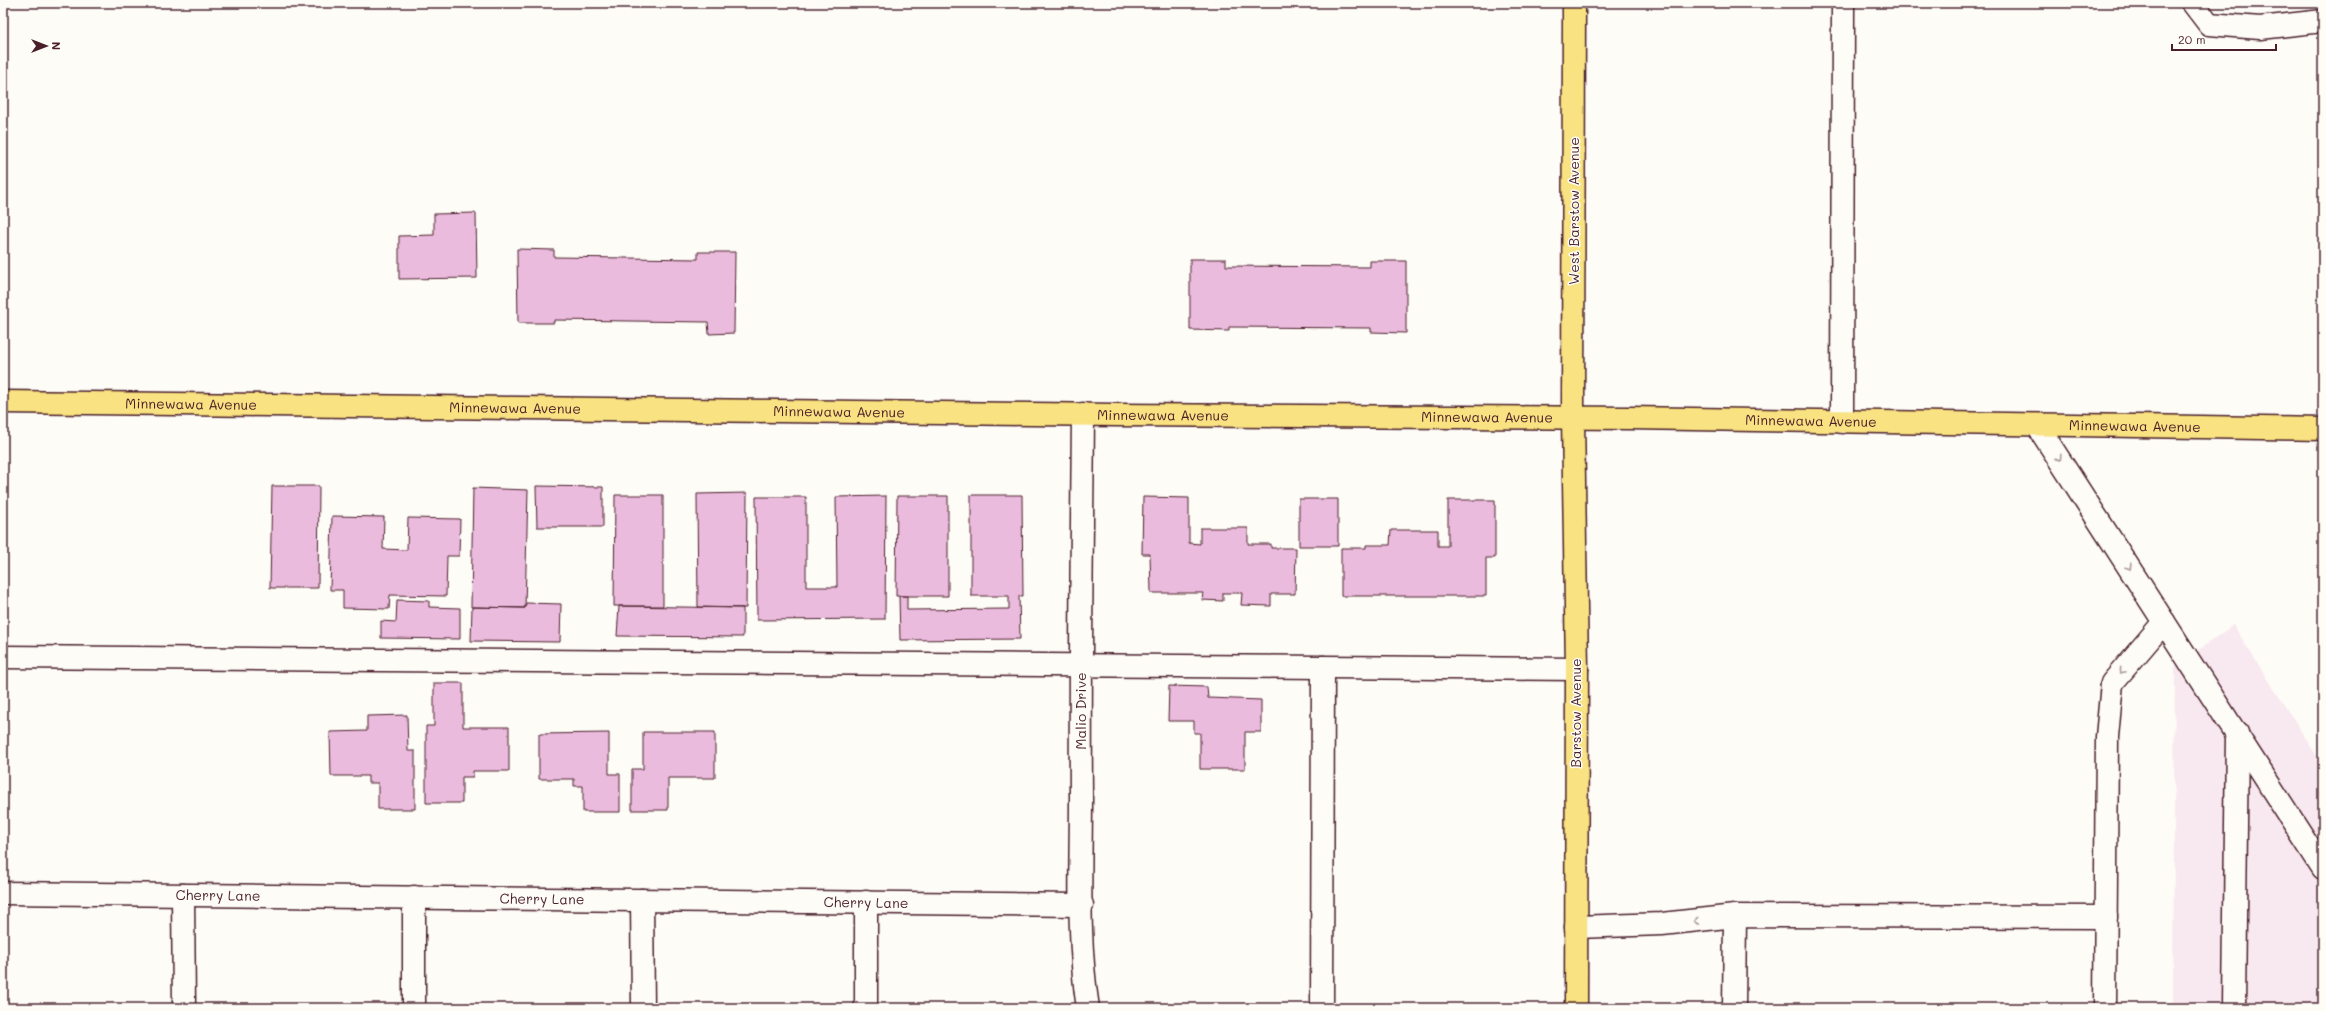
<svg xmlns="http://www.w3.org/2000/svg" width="2326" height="1011" font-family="Mali,sans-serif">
<rect width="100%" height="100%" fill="#fdfcf7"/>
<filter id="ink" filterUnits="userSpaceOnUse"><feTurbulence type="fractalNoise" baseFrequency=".025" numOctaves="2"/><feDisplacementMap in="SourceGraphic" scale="8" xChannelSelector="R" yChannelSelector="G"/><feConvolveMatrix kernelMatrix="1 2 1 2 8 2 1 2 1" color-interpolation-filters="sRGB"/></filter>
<g filter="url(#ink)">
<path fill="#f8e8ef" d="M 2233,625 L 2323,766 L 2323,1008 L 2173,1008 L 2175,667 Z"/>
<path fill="#ebbbdd" stroke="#4a1f2b" d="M 476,213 L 477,278 L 399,279 L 399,236 L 434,235 L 434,214 Z
M 517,249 L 554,250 L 554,257 L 698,259 L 698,252 L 735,252 L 734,333 L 709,334 L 708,322 L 554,320 L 554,323 L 518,323 Z
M 1190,259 L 1226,259 L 1226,266 L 1370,267 L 1370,261 L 1406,261 L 1406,333 L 1371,332 L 1371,328 L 1229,327 L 1229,331 L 1190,330 Z
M 272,486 L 319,486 L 318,588 L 270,588 Z
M 536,486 L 603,487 L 603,527 L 537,527 Z
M 473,488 L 528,490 L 525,608 L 471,607 Z
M 747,493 L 746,608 L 698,607 L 697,494 Z
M 615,495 L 663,495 L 663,606 L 614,606 Z
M 971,495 L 1022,495 L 1023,596 L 1019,596 L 1020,639 L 900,640 L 899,596 L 907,596 L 907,610 L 1009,609 L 1009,596 L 971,596 Z
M 886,496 L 885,619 L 757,620 L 756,497 L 806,497 L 806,587 L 837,587 L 836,497 Z
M 897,496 L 948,496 L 948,596 L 896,596 Z
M 1143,497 L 1189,498 L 1189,543 L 1200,544 L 1200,528 L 1248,528 L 1248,544 L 1271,544 L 1271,548 L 1296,548 L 1295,594 L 1271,594 L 1271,606 L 1241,605 L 1242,593 L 1223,593 L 1223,601 L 1202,600 L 1203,593 L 1151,593 L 1150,554 L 1142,554 Z
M 1299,499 L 1338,499 L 1338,546 L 1299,546 Z
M 1448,500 L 1495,500 L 1495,558 L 1486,558 L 1486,596 L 1341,596 L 1341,548 L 1366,548 L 1366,545 L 1390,545 L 1391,530 L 1438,530 L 1438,546 L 1448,546 Z
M 332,516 L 384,517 L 383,549 L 407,550 L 408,518 L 460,519 L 459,556 L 447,556 L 446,596 L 390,595 L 389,609 L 343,608 L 343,590 L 330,590 Z
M 397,600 L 429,601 L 429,607 L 460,608 L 460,639 L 381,638 L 381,621 L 396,622 Z
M 526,603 L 561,604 L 560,642 L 471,641 L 472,607 L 525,608 Z
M 619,606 L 743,608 L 743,637 L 617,636 Z
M 434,683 L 463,683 L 463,727 L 509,727 L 509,771 L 473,771 L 473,777 L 462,777 L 462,803 L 426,803 L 426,726 L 434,726 Z
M 1169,686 L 1207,687 L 1208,698 L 1261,700 L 1261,732 L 1245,732 L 1245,769 L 1200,769 L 1200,733 L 1194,733 L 1194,721 L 1168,721 Z
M 407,715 L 408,751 L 415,751 L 415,809 L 378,809 L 378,783 L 368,783 L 368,776 L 331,776 L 330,732 L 367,731 L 367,716 Z
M 643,732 L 715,732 L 715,778 L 668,778 L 668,810 L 632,810 L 632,769 L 643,769 Z
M 609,733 L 609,774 L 620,774 L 620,812 L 583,812 L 583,786 L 574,786 L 574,779 L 539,779 L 539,734 Z"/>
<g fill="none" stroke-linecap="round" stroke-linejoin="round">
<g stroke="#4a1f2b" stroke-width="25">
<g id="minor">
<path d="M 2193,3 L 2209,24 L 2260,28 L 2323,21"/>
<path d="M 1083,414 C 1082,542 1080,670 1081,797 C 1081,867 1077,939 1088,1008"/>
<path d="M 1842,422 L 1843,3"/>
<path d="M 2037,425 L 2164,622 L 2112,683 L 2107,737 L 2105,1008"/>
<path d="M 2164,622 L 2323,868"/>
<path d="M 3,657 L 1577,669"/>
<path id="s1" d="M 3,893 L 1082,905"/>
<path d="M 183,895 L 184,1008"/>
<path d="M 414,897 L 414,1008"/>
<path d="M 642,900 L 643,1008"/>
<path d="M 866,902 L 866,1008"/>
<path d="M 1576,927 L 1662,924 L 1735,916 L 2106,917"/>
<path d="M 1322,1008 L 1323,667"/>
<path d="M 1734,1008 L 1735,916"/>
<path d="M 2234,1008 L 2237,733"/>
</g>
</g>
<g stroke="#4a1f2b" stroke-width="25">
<g id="major">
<path d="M 1574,3 L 1573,418 L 1577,669 L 1576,1008"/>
<path id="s2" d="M 3,402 L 1117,415 L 1630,418 L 2323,429"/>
</g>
</g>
<use href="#minor" stroke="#fdfcf7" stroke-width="22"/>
<use href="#major" stroke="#f8e281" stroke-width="22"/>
</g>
<defs><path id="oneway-chevron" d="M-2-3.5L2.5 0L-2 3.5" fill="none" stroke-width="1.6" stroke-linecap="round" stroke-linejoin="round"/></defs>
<g stroke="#ac999b">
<use href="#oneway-chevron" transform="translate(2059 458) rotate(57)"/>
<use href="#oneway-chevron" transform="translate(2129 567) rotate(57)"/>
<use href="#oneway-chevron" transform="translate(2122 671) rotate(131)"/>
<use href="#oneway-chevron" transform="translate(1696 921) rotate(174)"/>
</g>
</g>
<g text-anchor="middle" stroke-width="3" stroke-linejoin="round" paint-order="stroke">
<g font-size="14" fill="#4a1f2b" stroke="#fdfcf7">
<text transform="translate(1574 211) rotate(-90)" y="5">West Barstow Avenue</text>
<text dy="5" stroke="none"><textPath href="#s2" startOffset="188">Minnewawa Avenue</textPath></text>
<text dy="5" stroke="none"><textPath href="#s2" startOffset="512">Minnewawa Avenue</textPath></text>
<text dy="5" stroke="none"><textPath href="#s2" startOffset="836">Minnewawa Avenue</textPath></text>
<text dy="5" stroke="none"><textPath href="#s2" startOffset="1160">Minnewawa Avenue</textPath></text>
<text dy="5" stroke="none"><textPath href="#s2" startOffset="1484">Minnewawa Avenue</textPath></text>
<text dy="5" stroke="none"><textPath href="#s2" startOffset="1808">Minnewawa Avenue</textPath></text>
<text dy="5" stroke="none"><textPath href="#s2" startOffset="2132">Minnewawa Avenue</textPath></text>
<text transform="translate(1081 711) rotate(-90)" y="5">Malio Drive</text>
<text transform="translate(1576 713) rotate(-90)" y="5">Barstow Avenue</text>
<text dy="5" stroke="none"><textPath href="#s1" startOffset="215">Cherry Lane</textPath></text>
<text dy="5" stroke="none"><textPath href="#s1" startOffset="539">Cherry Lane</textPath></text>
<text dy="5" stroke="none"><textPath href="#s1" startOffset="863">Cherry Lane</textPath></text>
</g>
</g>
<rect width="2326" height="1011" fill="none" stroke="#fdfcf7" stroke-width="16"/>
<rect x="8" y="8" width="2310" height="995" fill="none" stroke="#4a1f2b" stroke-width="1.5" filter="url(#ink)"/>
<g transform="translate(46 46) rotate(90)" stroke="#fdfcf7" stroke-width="3" paint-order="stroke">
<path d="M0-3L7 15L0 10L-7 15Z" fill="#4a1f2b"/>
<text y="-6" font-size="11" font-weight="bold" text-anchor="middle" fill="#4a1f2b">N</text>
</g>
<path d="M2172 44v6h104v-6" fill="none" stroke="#4a1f2b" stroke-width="2"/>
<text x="2178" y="44" font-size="12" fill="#4a1f2b" stroke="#fdfcf7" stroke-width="3" paint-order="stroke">20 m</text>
</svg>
